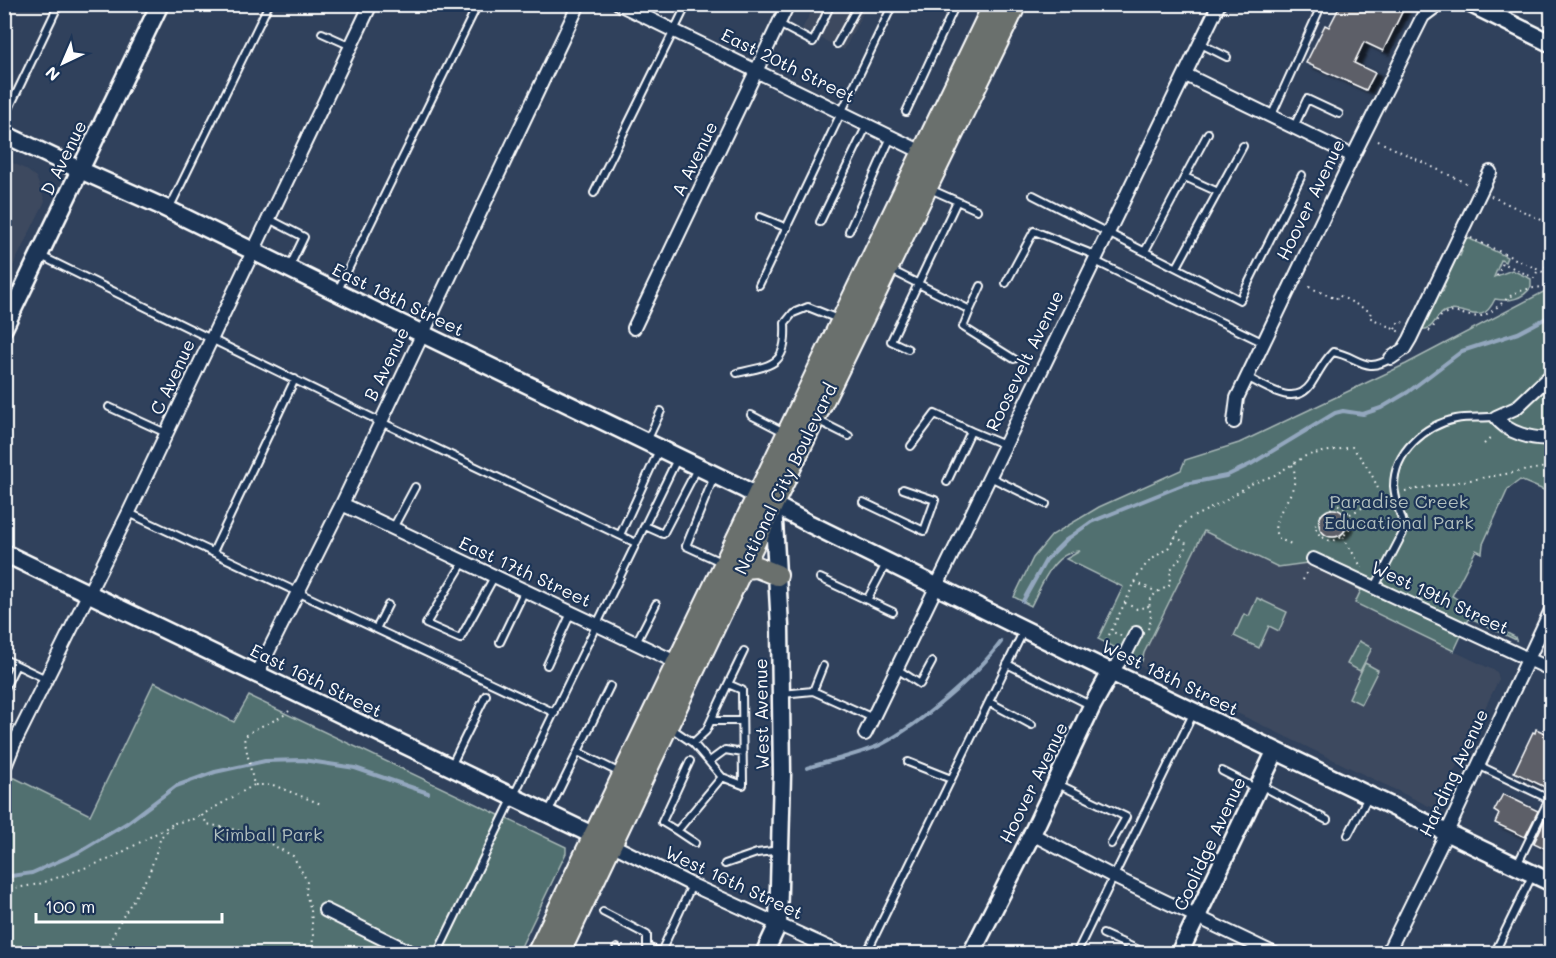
<svg xmlns="http://www.w3.org/2000/svg" width="1556" height="958" font-family="Mali,sans-serif">
<defs>
<filter id="shadow"><feDropShadow dx="6" dy="3.5" stdDeviation="1.5" flood-color="#0009"/></filter>
</defs>
<rect width="100%" height="100%" fill="#30415c"/>
<filter id="ink" filterUnits="userSpaceOnUse"><feTurbulence type="fractalNoise" baseFrequency=".0167" numOctaves="2"/><feDisplacementMap in="SourceGraphic" scale="12" xChannelSelector="R" yChannelSelector="G"/><feConvolveMatrix kernelMatrix="1 2 1 2 8 2 1 2 1" color-interpolation-filters="sRGB"/></filter>
<g filter="url(#ink)">
<path fill="#3e4a5f" d="M 815,5 L 867,5 L 844,50 L 802,29 Z
M 5,159 L 25,169 L 36,177 L 45,201 L 5,282 Z
M 1204,531 L 1278,567 L 1307,563 L 1362,590 L 1356,604 L 1497,672 L 1499,679 L 1438,804 L 1435,807 L 1431,807 L 1140,666 L 1144,653 Z"/>
<path fill="#51706f" stroke="#a8b8b7" stroke-width="1.5" d="M 1466,237 L 1507,257 L 1505,262 L 1501,260 L 1494,277 L 1512,270 L 1531,279 L 1531,287 C 1523,299 1509,302 1495,299 C 1481,329 1467,305 1446,311 C 1434,315 1435,331 1421,329 L 1440,290 L 1443,291 L 1445,286 L 1443,285 L 1457,255 L 1460,256 L 1462,251 L 1460,250 Z
M 1551,288 L 1551,493 L 1520,480 L 1508,489 L 1483,544 L 1482,553 L 1476,550 L 1452,596 L 1464,603 L 1462,607 L 1466,612 L 1515,637 L 1516,640 L 1475,620 L 1469,619 L 1454,651 L 1355,603 L 1361,590 L 1307,563 L 1278,567 L 1204,531 L 1144,653 L 1142,661 L 1098,639 L 1123,587 L 1066,559 L 1080,551 C 1052,552 1042,585 1031,606 L 1014,597 L 1033,558 L 1052,535 L 1099,507 L 1181,470 L 1185,460 L 1239,443 L 1406,364 Z
M 1257,598 L 1287,612 L 1279,631 L 1269,626 L 1259,648 L 1234,636 L 1244,614 L 1249,616 Z
M 1359,641 L 1372,648 L 1360,671 L 1347,664 Z
M 1365,663 L 1378,670 L 1361,704 L 1349,698 Z
M 154,682 L 234,722 L 249,696 L 566,847 L 566,853 L 518,953 L 5,953 L 4,778 L 15,778 L 90,815 Z"/>
<g fill="none" stroke-linecap="round" stroke-linejoin="round">
<path stroke="#93a7be" stroke-width="4" d="M 1023,601 L 1046,560 L 1066,540 L 1091,522 L 1185,484 L 1226,476 L 1251,464 L 1335,413 L 1343,411 L 1363,414 L 1381,408 L 1408,392 L 1462,351 L 1518,333 L 1552,315
M 807,768 C 828,761 862,754 882,744 C 920,724 976,676 1001,642
M 4,877 L 32,873 L 77,853 L 127,823 L 176,786 L 215,772 L 265,761 L 303,760 L 355,768 L 428,793"/>
</g>
<path fill="#5d5e67" stroke="#fff" stroke-width="1.5" filter="url(#shadow)" d="M 1341,4 L 1406,4 L 1383,51 L 1364,42 L 1354,63 L 1375,73 L 1366,90 L 1306,63 L 1325,25 L 1329,27 Z
M1319 523a14 14 0 1 1 28 0a14 14 0 1 1-28 0Z
M 1536,729 L 1547,734 L 1551,734 L 1551,790 L 1514,772 L 1533,732 L 1535,733 Z
M 1503,794 L 1538,811 L 1525,837 L 1495,823 L 1499,814 L 1494,811 Z
M 1547,815 L 1551,817 L 1551,851 L 1534,843 Z"/>
<g fill="none" stroke-linecap="round" stroke-linejoin="round">
<g stroke="#fff" stroke-width="10">
<path id="lane" d="M 779,24 L 813,42 L 831,4
M 322,33 L 351,46
M 837,44 L 859,4
M 1201,44 L 1227,57
M 906,112 L 956,4
M 1271,117 L 1322,4
M 4,119 L 59,4
M 1294,127 L 1307,99 L 1339,114
M 1185,177 L 1218,192
M 930,189 L 957,201
M 594,193 L 687,4
M 1033,195 L 1240,300 L 1302,175
M 169,209 L 269,4
M 760,217 L 787,228
M 269,219 L 304,237 L 289,268
M 820,222 L 867,125
M 849,231 L 891,137
M 1145,251 L 1208,133
M 39,255 L 379,421 L 636,543
M 1095,261 L 1264,343
M 1177,267 L 1243,146
M 891,270 L 970,310 L 963,327 L 1014,359
M 1006,283 L 1034,231 L 1097,256
M 759,285 L 893,4
M 337,292 L 478,4
M 970,310 L 981,286
M 908,349 L 891,341 L 957,201 L 977,210
M 737,373 C 774,365 787,365 785,323 L 793,313 L 808,307 L 838,319
M 1247,377 C 1266,387 1295,408 1311,384 C 1319,372 1323,362 1333,352 C 1358,356 1365,375 1391,358
M 109,407 L 166,433
M 751,415 L 786,433
M 817,420 L 849,436
M 647,441 L 661,411
M 911,446 L 935,414 L 971,431
M 714,477 L 686,546 L 723,563
M 990,477 L 1046,504
M 947,482 L 971,431 L 1005,445
M 863,502 L 924,531 L 935,500 L 903,489
M 129,513 L 555,713
M 645,526 L 663,534 L 698,467
M 393,528 L 415,487
M 620,535 L 660,448
M 213,552 L 295,379
M 463,563 L 426,624 L 460,639 L 494,577
M 820,578 L 867,600 L 887,562
M 1375,587 L 1403,533 L 1404,526 C 1400,514 1395,499 1394,486 C 1394,452 1425,425 1456,419 C 1470,416 1484,419 1498,416
M 867,600 L 893,612
M 376,629 L 388,605
M 500,642 L 524,592
M 636,643 L 656,604
M 4,659 L 46,679
M 1007,664 L 1090,705
M 547,665 L 571,613
M 897,669 L 920,684 L 932,662
M 4,690 L 16,665
M 813,691 L 823,666
M 782,694 L 813,691 L 873,718
M 989,702 L 1032,725
M 711,721 L 742,721
M 671,728 L 693,743 L 722,777 L 677,831 L 695,843
M 693,743 L 706,731 L 728,684
M 578,752 L 620,773
M 710,761 L 725,750 L 743,753
M 908,762 L 951,779
M 1478,765 L 1549,799 L 1517,865
M 451,766 L 486,695
M 1222,771 L 1257,789
M 722,777 L 743,785 L 742,690 L 728,684 L 744,651
M 1056,783 L 1126,817 L 1111,844
M 1260,785 L 1327,820
M 548,813 L 610,686
M 677,831 L 662,822 L 690,761
M 1348,835 L 1368,797
M 725,864 L 757,853 L 780,850
M 603,912 L 647,935 L 647,947 L 660,952
M 1103,934 L 1148,954
M 437,954 L 678,457
M 614,954 L 617,948
M 660,954 L 692,885
M 866,954 L 1023,632
M 1076,954 L 1193,714
M 1494,954 L 1532,876"/>
</g>
<g stroke="#fff" stroke-width="16">
<path id="street" d="M 619,4 L 928,155
M 1186,75 L 1353,156
M 634,328 L 788,4
M 1391,358 L 1404,349 L 1410,339 L 1490,172
M 1552,374 L 1516,408 L 1496,417 C 1506,433 1533,440 1552,438
M 1234,422 L 1237,398 L 1353,156 L 1423,16 L 1439,4
M 342,504 L 682,665
M 1313,559 L 1552,670
M 1111,672 L 1126,653 L 1136,633
M 257,674 L 342,504 L 579,4
M 865,734 L 1219,4
M 6,764 L 14,744 L 129,512 L 371,4
M 1032,834 L 1114,877 L 1275,954
M 611,844 L 692,885 L 843,954
M 325,910 L 414,954
M 1387,954 L 1447,832 L 1552,608"/>
</g>
<g stroke="#fff" stroke-width="21">
<path id="secondary" d="M 1471,4 L 1552,44
M 4,134 L 80,170 L 163,207 L 404,325 L 742,488 L 810,524 L 1111,672 L 1552,883
M 4,328 L 160,4
M 4,553 L 605,841
M 764,954 L 778,924 L 782,774 L 780,626 L 773,504
M 971,954 L 1032,834 L 1092,706 L 1111,672
M 1179,954 L 1275,752"/>
</g>
<g stroke="#fff" stroke-width="24">
<path id="primary" d="M 743,568 L 757,567 L 777,575
M 537,954 L 994,4
M 559,954 L 773,504 L 1016,4"/>
</g>
<path stroke="#fff" stroke-width="2" stroke-dasharray="1.5 4.5" stroke-linecap="butt" d="M 1378,141 L 1470,185
M 1491,196 L 1552,225
M 1471,238 L 1543,272 L 1552,254
M 1497,276 L 1503,263 L 1534,278 L 1538,270
M 1309,287 L 1336,299 L 1338,295 L 1371,312 L 1369,317 L 1400,332
M 1395,329 L 1399,321 L 1404,323
M 1429,331 C 1435,327 1437,318 1444,314 C 1456,308 1468,319 1481,316 C 1497,312 1505,296 1520,291 C 1530,287 1541,289 1552,284
M 1484,444 L 1491,438
M 1292,465 C 1306,493 1263,517 1279,539 L 1294,545
M 1405,491 L 1552,466
M 1332,503 C 1358,507 1356,538 1330,541 L 1320,536 L 1314,525 L 1318,524 L 1320,516 L 1332,508 Z
M 1350,514 L 1387,495
M 1343,537 L 1362,568
M 1303,580 L 1308,569
M 1135,582 L 1157,592
M 1125,603 L 1137,609 L 1149,606
M 1148,629 L 1151,619 L 1149,600 L 1157,592 L 1169,586 L 1171,569 L 1181,557 L 1187,546 L 1185,542 L 1175,537
M 1121,636 L 1111,631 L 1138,576 L 1147,563 L 1169,547 L 1181,527 L 1187,520 L 1223,502 L 1251,484 L 1275,475 L 1307,455 L 1352,447 C 1365,462 1375,478 1381,497
M 1104,646 L 1111,631
M 289,711 C 276,723 255,725 244,738 L 254,785 L 273,785 L 321,804
M 254,785 L 202,815 L 207,824 L 250,833 L 293,856 L 307,881 L 306,894 L 311,910 L 313,936 L 312,954
M 4,890 L 39,884 L 110,859 L 175,823
M 104,954 L 119,923 L 149,874 L 161,837 L 175,823 L 193,819 L 202,815"/>
<use href="#lane" stroke="#1d3557" stroke-width="6"/>
<use href="#street" stroke="#1d3557" stroke-width="12"/>
<use href="#secondary" stroke="#1d3557" stroke-width="16"/>
<use href="#primary" stroke="#6b706d" stroke-width="20"/>
</g>
</g>
<g text-anchor="middle" stroke-width="4.5" stroke-linejoin="round" paint-order="stroke">
<g font-size="18" fill="#fff" stroke="#1d3557">
<text transform="translate(788 66) rotate(26)" y="6">East 20th Street</text>
<text transform="translate(64 158) rotate(-64)" y="6">D Avenue</text>
<text transform="translate(695 159) rotate(-64)" y="6">A Avenue</text>
<text transform="translate(1311 200) rotate(-64)" y="6">Hoover Avenue</text>
<text transform="translate(398 300) rotate(26)" y="6">East 18th Street</text>
<text transform="translate(1025 361) rotate(-64)" y="6">Roosevelt Avenue</text>
<text transform="translate(387 364) rotate(-64)" y="6">B Avenue</text>
<text transform="translate(173 377) rotate(-65)" y="6">C Avenue</text>
<text transform="translate(786 479) rotate(-64)" y="6">National City Boulevard</text>
<text transform="translate(525 572) rotate(25)" y="6">East 17th Street</text>
<text transform="translate(1440 598) rotate(25)" y="6">West 19th Street</text>
<text transform="translate(1170 678) rotate(26)" y="6">West 18th Street</text>
<text transform="translate(316 681) rotate(26)" y="6">East 16th Street</text>
<text transform="translate(762 714) rotate(-91)" y="6">West Avenue</text>
<text transform="translate(1454 773) rotate(-65)" y="6">Harding Avenue</text>
<text transform="translate(1034 783) rotate(-64)" y="6">Hoover Avenue</text>
<text transform="translate(1210 844) rotate(-65)" y="6">Coolidge Avenue</text>
<text transform="translate(734 883) rotate(25)" y="6">West 16th Street</text>
</g>
<g font-size="18" fill="#b1bfbe" stroke="#1d3557">
<text x="1399" y="508">Paradise Creek<tspan x="1399" dy="21">Educational Park</tspan></text>
<text x="268" y="841">Kimball Park</text>
</g>
</g>
<rect width="1556" height="958" fill="none" stroke="#1d3557" stroke-width="24"/>
<rect x="12" y="12" width="1532" height="934" fill="none" stroke="#fff" stroke-width="2" filter="url(#ink)"/>
<g transform="translate(63 63) rotate(224)" stroke="#1d3557" stroke-width="4.5" paint-order="stroke">
<path d="M0-4.5L10 22L0 15L-10 22Z" fill="#ffffff"/>
<text y="-9" font-size="16" font-weight="bold" text-anchor="middle" fill="#ffffff">N</text>
</g>
<path d="M36 913v9h186v-9" fill="none" stroke="#ffffff" stroke-width="3"/>
<text x="45" y="913" font-size="18" fill="#ffffff" stroke="#1d3557" stroke-width="4.5" paint-order="stroke">100 m</text>
</svg>
